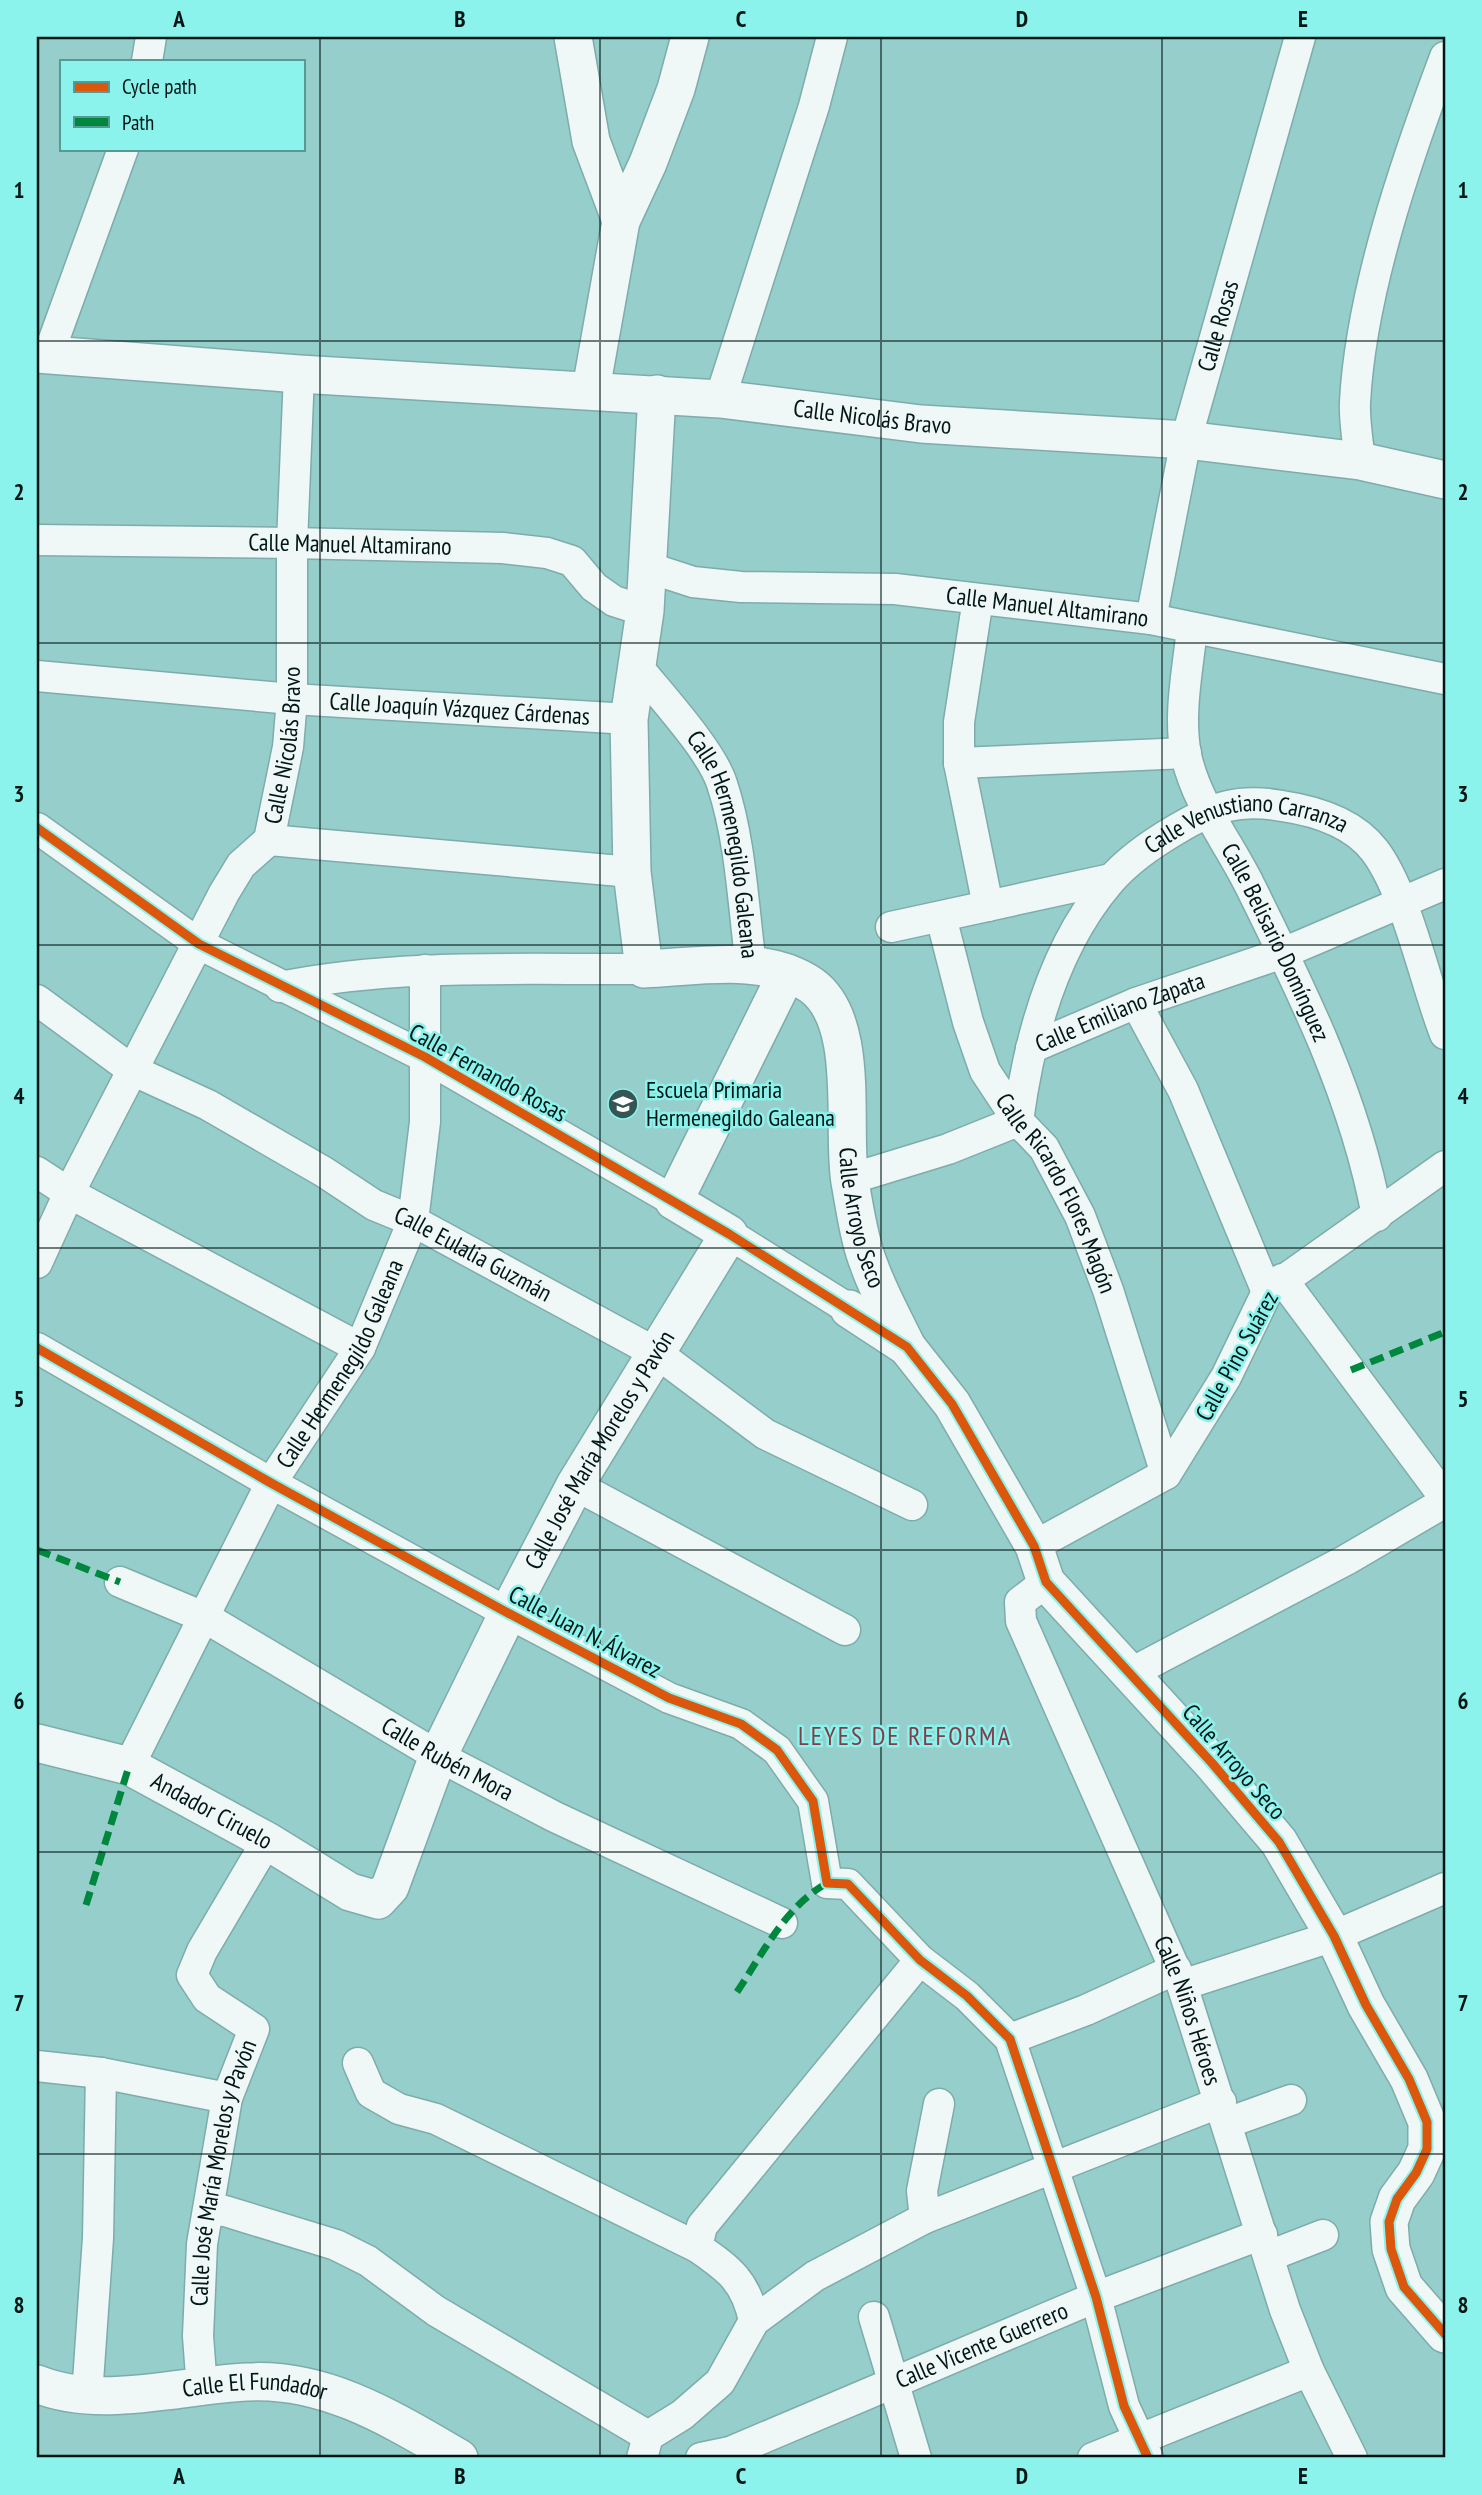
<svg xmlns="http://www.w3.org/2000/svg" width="1482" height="2495" font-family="'PT Sans Narrow',sans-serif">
<rect width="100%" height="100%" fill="#95ceca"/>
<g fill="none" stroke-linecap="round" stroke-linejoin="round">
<g stroke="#7eacaa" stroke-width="33">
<g id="minor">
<path d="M 147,61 L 151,37"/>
<path d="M 49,353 L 123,149"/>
<path d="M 720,399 L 814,106 L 832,37"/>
<path d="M 1360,461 C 1358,442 1354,421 1355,402 C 1361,291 1406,161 1445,57"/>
<path id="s1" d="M 37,540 L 292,543 L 503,548 L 547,553 L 572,561 L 594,587 L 614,601 L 645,611"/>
<path id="s2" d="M 647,567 L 693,582 L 741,587 L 895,589 L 1151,619 L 1445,679"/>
<path d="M 978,599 L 959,722 L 959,763 L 988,906"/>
<path id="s3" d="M 1151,619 L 1186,440 L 1300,37"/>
<path id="s4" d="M 1192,628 C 1188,669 1178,714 1186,755 C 1196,802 1228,842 1249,884 C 1302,991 1355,1097 1377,1216"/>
<path id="s5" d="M 637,666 C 660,695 712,751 722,784 C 741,841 743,906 751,965"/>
<path id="s6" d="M 37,676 L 292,699 L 629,719"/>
<path d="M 959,763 L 1186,753"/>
<path d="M 37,828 L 199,944 L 425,1057 L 674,1201"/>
<path d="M 269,840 L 632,872"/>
<path id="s7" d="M 941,917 L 968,1022 L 985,1071 L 1018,1121 L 1044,1148 L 1080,1216 L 1108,1290 L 1166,1474"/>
<path d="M 891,927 L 1111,879"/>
<path d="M 280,987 C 399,963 523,970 644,969"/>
<path id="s8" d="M 37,1000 L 132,1070 L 208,1105 L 324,1172 L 374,1205 L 413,1221 L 658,1354 L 765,1434 L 912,1505"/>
<path d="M 1136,1003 L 1183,1090 L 1267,1292"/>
<path id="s9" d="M 1031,1048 L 1136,1003 L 1283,953 L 1445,884"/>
<path d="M 37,1172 L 69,1193 L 360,1348"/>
<path id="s10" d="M 850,1179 L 948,1149 L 1018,1121 C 1029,1038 1054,946 1110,881 C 1128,860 1153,843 1177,829 C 1214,807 1238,798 1282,806 C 1316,811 1353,822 1375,851 C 1407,894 1425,983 1445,1034"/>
<path d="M 729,1234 L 849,1309"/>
<path id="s11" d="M 37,1263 L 69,1193 L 224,893 L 241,865 L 269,840 L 288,747 L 292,699 L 292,543 L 299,374"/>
<path d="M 1282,1279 L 1445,1498"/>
<path d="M 37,1348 L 271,1483 L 508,1613 L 669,1698 L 741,1724 L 777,1750 L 813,1801 L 827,1883 L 848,1884 L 920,1960 L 967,1996 L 1010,2039 L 1096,2297 L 1124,2406 L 1148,2458"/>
<path d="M 575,1485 L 845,1630"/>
<path d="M 1034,1546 L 1166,1474 L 1226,1377 L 1267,1292 L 1445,1166"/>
<path id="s12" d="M 120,1582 L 206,1618 L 438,1756 L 555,1817 L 782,1923"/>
<path id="s13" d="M 1046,1582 L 1020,1602 L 1021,1621 L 1182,1985 L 1285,2310 L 1309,2371 L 1352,2458"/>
<path d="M 1129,1674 L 1346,1560 L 1445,1502"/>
<path id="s14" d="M 129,1766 L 271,1483 L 360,1348 L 413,1221 L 425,1122 L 425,970"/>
<path d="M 1182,1985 L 1334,1936 L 1445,1888"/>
<path d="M 1010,2039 L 1086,2010 L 1176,1969"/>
<path d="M 358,2063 L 371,2093 L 399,2109 L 436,2119 L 697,2247 C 729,2269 746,2281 754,2321"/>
<path d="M 37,2066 L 101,2073 L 227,2098"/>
<path d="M 1227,2123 L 1291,2100"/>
<path d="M 209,2210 L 225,2211 L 336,2245 L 368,2261 L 436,2311 L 648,2436"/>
<path d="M 925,2218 L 922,2191 L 939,2104"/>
<path d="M 697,2247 L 702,2226 L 920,1960"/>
<path d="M 1269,2256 L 1323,2235"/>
<path d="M 874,2317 L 916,2458"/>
<path id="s15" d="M 202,2389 L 198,2336 L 202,2244 L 227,2098 L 254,2029 L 207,1998 L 192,1975 L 202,1951 L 267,1841"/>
<path d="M 87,2396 L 98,2238 L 101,2073"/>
<path d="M 642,2458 L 648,2436 L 682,2415 L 720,2382 L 754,2321 L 815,2276 L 925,2218 L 1221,2102"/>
<path id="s16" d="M 701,2458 L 730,2452 L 1096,2297 L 1262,2234"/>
<path d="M 1093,2458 L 1309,2371"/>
</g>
</g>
<g stroke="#7eacaa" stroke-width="40">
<g id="tertiary">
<path d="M 573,37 L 591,141 L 621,221"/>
<path id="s17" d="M 37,354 L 299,374 L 720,399 L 921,424 L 1186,440 L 1360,461 L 1445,480"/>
<path d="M 591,389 L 621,221 L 648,163 L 676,89 L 690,37"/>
<path id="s18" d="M 657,394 L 645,611 L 629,719 L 632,872 L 644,969 C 696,967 765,953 811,985 C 862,1021 841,1129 850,1182 C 855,1209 859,1240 869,1265 C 879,1293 894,1320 907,1347"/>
<path d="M 849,1309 L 907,1347 L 952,1404 L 1034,1546 L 1046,1582 L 1212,1763 L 1279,1842 L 1334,1936 L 1366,2005 L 1409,2079 L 1427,2122 L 1427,2149 L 1416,2173 L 1397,2199 L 1389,2222 L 1391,2249 L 1404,2287 L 1445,2334"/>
<path id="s19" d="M 37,1743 L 129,1766 L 267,1841 L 350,1892 L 378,1900 L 390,1887 L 438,1756 L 508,1613 L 575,1485 L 729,1234 L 674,1201 L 787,973"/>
<path id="s20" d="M 37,2384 C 101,2410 181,2385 247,2382 C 326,2377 395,2421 459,2458"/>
</g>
</g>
<use href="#minor" stroke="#eff8f7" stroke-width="30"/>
<use href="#tertiary" stroke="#eff8f7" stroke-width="37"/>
<path stroke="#00873e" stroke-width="7" stroke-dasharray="14 7" stroke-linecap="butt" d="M 1351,1370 L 1445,1332
M 37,1550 L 120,1582
M 86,1905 L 129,1766
M 737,1992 C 763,1953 785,1907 827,1883"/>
<g stroke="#8bf3ec" stroke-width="13">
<path id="cycleway" d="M 37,828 L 199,944 L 425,1057 L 729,1234 L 907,1347 L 952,1404 L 1034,1546 L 1046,1582 L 1212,1763 L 1279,1842 L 1334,1936 L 1366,2005 L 1409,2079 L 1427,2122 L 1427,2149 L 1416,2173 L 1397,2199 L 1389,2222 L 1391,2249 L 1404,2287 L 1445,2334
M 37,1348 L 271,1483 L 508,1613 L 669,1698 L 741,1724 L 777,1750 L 813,1801 L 827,1883 L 848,1884 L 920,1960 L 967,1996 L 1010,2039 L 1096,2297 L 1124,2406 L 1148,2458"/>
</g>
<use href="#cycleway" stroke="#dc560c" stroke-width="9"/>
</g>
<path fill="none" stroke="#011615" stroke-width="2" stroke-opacity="0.55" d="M 320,37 L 320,2458M 600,37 L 600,2458M 881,37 L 881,2458M 1162,37 L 1162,2458M 37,341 L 1445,341M 37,643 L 1445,643M 37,945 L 1445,945M 37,1248 L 1445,1248M 37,1550 L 1445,1550M 37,1852 L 1445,1852M 37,2154 L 1445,2154"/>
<defs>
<g id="school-disc" transform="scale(1.575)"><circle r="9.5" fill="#355654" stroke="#8bf3ec"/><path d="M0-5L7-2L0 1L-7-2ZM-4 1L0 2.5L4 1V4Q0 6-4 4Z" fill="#fff"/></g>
</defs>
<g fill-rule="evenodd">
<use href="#school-disc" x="623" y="1104"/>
</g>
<g text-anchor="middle" stroke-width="5" stroke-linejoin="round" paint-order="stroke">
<g font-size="24" fill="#011615" stroke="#8bf3ec">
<text dy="8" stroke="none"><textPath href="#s3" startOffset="301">Calle Rosas</textPath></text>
<text dy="8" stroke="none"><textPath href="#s17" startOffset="838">Calle Nicolás Bravo</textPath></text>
<text dy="8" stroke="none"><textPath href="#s1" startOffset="313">Calle Manuel Altamirano</textPath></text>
<text dy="8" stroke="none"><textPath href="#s2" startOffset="404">Calle Manuel Altamirano</textPath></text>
<text dy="8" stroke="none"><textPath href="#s6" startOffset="424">Calle Joaquín Vázquez Cárdenas</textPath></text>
<text dy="8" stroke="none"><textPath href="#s11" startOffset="581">Calle Nicolás Bravo</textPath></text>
<text dy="8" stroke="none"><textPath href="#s5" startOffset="205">Calle Hermenegildo Galeana</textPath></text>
<text dy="8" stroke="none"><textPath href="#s10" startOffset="595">Calle Venustiano Carranza</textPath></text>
<text dy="8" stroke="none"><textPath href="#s4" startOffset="336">Calle Belisario Domínguez</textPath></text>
<text dy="8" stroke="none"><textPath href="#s9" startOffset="96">Calle Emiliano Zapata</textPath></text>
<text transform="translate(488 1073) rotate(29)" y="8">Calle Fernando Rosas</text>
<text dy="8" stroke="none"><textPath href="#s7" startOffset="303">Calle Ricardo Flores Magón</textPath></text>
<text dy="8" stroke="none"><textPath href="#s18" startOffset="992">Calle Arroyo Seco</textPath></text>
<text dy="8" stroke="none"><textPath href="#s8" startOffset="506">Calle Eulalia Guzmán</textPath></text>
<text transform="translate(1237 1356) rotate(-61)" y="8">Calle Pino Suárez</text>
<text dy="8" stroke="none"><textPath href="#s14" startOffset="455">Calle Hermenegildo Galeana</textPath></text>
<text dy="8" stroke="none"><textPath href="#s19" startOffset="882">Calle José María Morelos y Pavón</textPath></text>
<text transform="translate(585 1632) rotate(28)" y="8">Calle Juan N. Álvarez</text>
<text dy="8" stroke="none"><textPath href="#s12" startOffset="373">Calle Rubén Mora</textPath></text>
<text transform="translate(1234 1762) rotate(49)" y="8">Calle Arroyo Seco</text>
<text dy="8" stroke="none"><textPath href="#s19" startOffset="189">Andador Ciruelo</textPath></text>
<text dy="8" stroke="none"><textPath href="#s13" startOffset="476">Calle Niños Héroes</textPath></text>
<text dy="8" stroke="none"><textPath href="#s15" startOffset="219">Calle José María Morelos y Pavón</textPath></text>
<text dy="8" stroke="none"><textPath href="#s16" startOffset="303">Calle Vicente Guerrero</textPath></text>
<text dy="8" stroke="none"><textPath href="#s20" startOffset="220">Calle El Fundador</textPath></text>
</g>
<g font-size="24" fill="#011615" stroke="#8bf3ec" text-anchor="start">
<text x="646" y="1098">Escuela Primaria<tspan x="646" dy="28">Hermenegildo Galeana</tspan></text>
</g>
<g font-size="26" letter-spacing="2" fill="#843c4a" stroke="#8bf3ec">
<text x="905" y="1745">LEYES DE REFORMA</text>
</g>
</g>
<rect width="1482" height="2495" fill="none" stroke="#8bf3ec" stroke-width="77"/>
<rect x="60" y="60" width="245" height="91" fill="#8bf3ec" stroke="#549b96" stroke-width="2"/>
<rect x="74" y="82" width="35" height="10" fill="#dc560c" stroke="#549b96" stroke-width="2"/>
<text x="122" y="94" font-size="21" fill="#011615">Cycle path</text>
<rect x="74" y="117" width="35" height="10" fill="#00873e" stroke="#549b96" stroke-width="2"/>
<text x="122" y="130" font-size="21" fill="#011615">Path</text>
<rect x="38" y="38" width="1406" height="2418" fill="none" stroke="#011615" stroke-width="2.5"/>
<g font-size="23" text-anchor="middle" font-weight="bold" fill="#011615">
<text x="179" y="27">A</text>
<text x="460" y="27">B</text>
<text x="741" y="27">C</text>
<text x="1022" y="27">D</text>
<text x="1303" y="27">E</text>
<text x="19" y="198">1</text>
<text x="1463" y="198">1</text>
<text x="19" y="500">2</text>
<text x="1463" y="500">2</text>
<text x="19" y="802">3</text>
<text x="1463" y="802">3</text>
<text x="19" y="1104">4</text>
<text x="1463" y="1104">4</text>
<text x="19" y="1407">5</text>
<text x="1463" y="1407">5</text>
<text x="19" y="1709">6</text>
<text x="1463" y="1709">6</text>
<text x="19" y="2011">7</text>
<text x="1463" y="2011">7</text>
<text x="19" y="2313">8</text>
<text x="1463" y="2313">8</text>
<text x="179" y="2484">A</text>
<text x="460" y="2484">B</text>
<text x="741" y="2484">C</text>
<text x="1022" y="2484">D</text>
<text x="1303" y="2484">E</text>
</g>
</svg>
